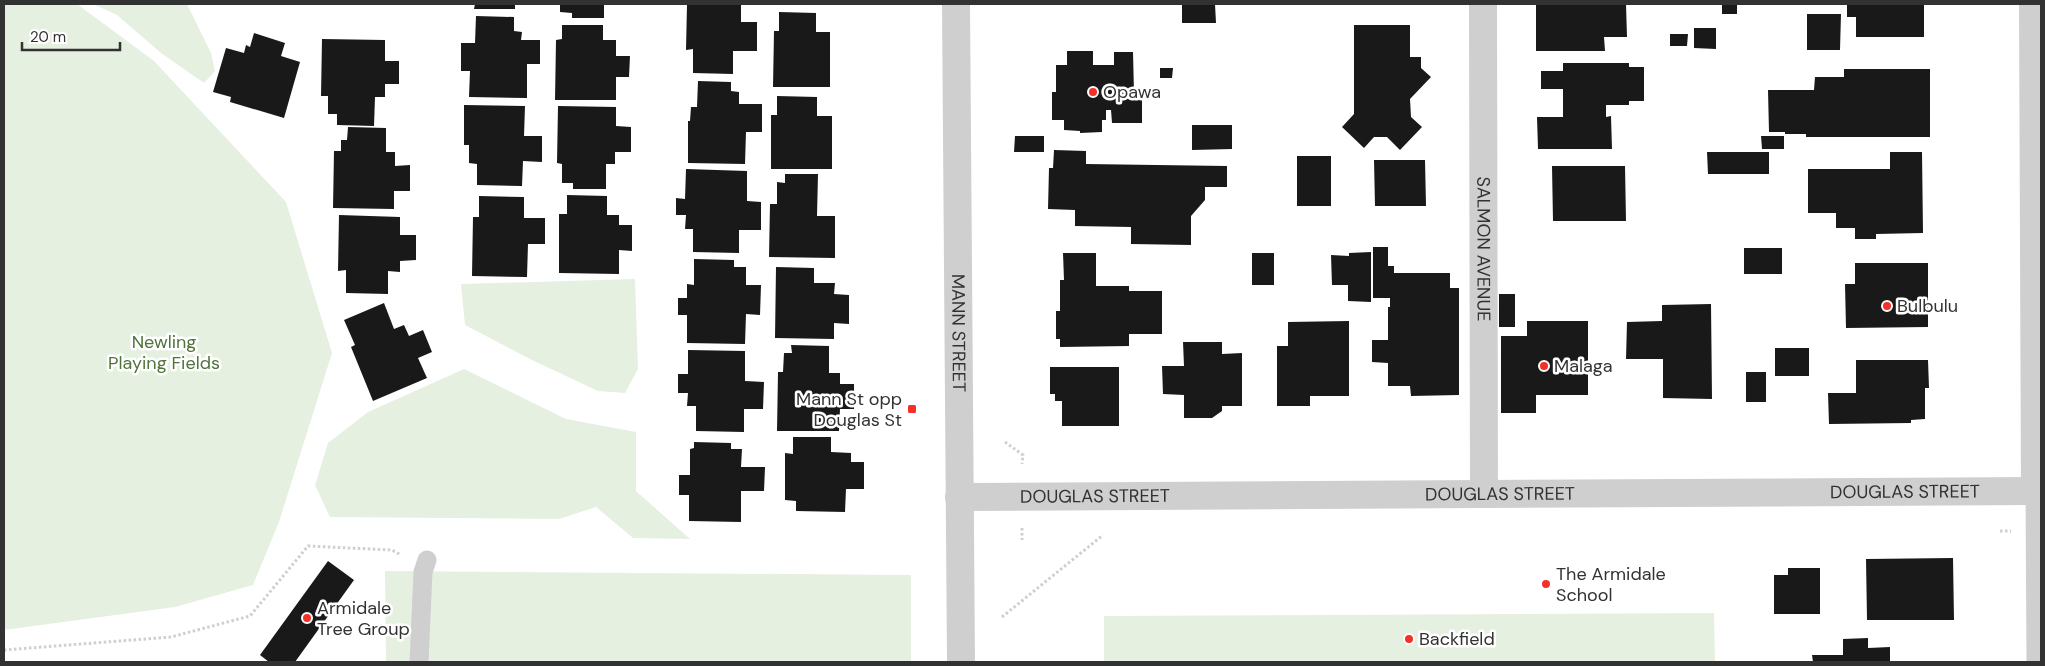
<svg xmlns="http://www.w3.org/2000/svg" width="2045" height="666" font-family="'DM Sans',sans-serif">
<rect width="100%" height="100%" fill="#fff"/>
<path fill="#e6f0e0" d="M 4,4 L 77,4 L 154,61 L 286,202 L 332,353 L 279,522 L 253,585 L 175,607 L 4,630 Z
M 93,4 L 187,4 L 211,53 L 215,71 L 204,83 L 161,53 L 117,15 Z
M 635,279 L 638,369 L 625,393 L 598,391 L 534,361 L 465,325 L 461,284 Z
M 464,369 L 566,419 L 636,432 L 636,491 L 690,539 L 633,538 L 596,507 L 559,519 L 330,517 L 315,485 L 328,443 L 368,412 Z
M 385,571 L 911,575 L 911,662 L 386,662 Z
M 1714,613 L 1715,662 L 1104,662 L 1104,616 Z"/>
<path fill="#191919" d="M 475,4 L 515,4 L 515,9 L 474,9 Z
M 560,4 L 604,4 L 604,18 L 572,18 L 572,13 L 560,12 Z
M 687,4 L 741,4 L 741,22 L 757,22 L 757,51 L 733,51 L 733,74 L 693,73 L 693,49 L 686,50 Z
M 1182,4 L 1215,4 L 1216,23 L 1182,23 Z
M 1554,4 L 1626,4 L 1627,37 L 1604,37 L 1605,51 L 1536,51 L 1536,5 L 1554,5 Z
M 1722,4 L 1737,4 L 1737,14 L 1722,14 Z
M 1847,4 L 1924,4 L 1924,37 L 1856,37 L 1856,17 L 1847,17 Z
M 779,12 L 816,13 L 816,32 L 830,32 L 830,87 L 773,87 L 774,31 L 779,31 Z
M 1807,14 L 1841,14 L 1840,50 L 1807,50 Z
M 476,16 L 514,17 L 514,31 L 522,32 L 521,40 L 540,40 L 540,64 L 527,64 L 527,98 L 469,97 L 470,71 L 461,71 L 461,43 L 475,43 Z
M 562,25 L 603,25 L 603,40 L 616,40 L 616,56 L 630,56 L 629,77 L 616,77 L 616,100 L 555,100 L 556,40 L 562,39 Z
M 1354,25 L 1410,25 L 1410,57 L 1421,57 L 1421,68 L 1431,77 L 1410,99 L 1411,117 L 1422,127 L 1400,150 L 1387,137 L 1374,137 L 1364,148 L 1342,127 L 1354,114 Z
M 1694,28 L 1716,28 L 1716,49 L 1694,48 Z
M 254,33 L 285,43 L 281,56 L 300,62 L 284,118 L 230,102 L 231,97 L 213,92 L 226,48 L 244,53 L 246,45 L 250,47 Z
M 1670,34 L 1688,34 L 1687,46 L 1670,46 Z
M 322,39 L 385,40 L 385,61 L 399,61 L 399,84 L 385,84 L 385,97 L 375,97 L 374,126 L 337,125 L 337,114 L 328,114 L 328,96 L 321,96 Z
M 1067,51 L 1093,51 L 1093,65 L 1114,65 L 1114,52 L 1133,52 L 1134,93 L 1142,93 L 1142,123 L 1112,123 L 1111,110 L 1106,110 L 1106,120 L 1102,120 L 1102,132 L 1080,133 L 1080,131 L 1064,130 L 1064,120 L 1052,120 L 1052,92 L 1056,92 L 1056,65 L 1067,65 Z
M 1563,63 L 1629,63 L 1629,67 L 1644,67 L 1644,101 L 1629,101 L 1629,105 L 1606,105 L 1606,117 L 1611,116 L 1612,149 L 1538,149 L 1537,117 L 1563,117 L 1563,89 L 1541,89 L 1541,71 L 1563,71 Z
M 1160,68 L 1173,68 L 1172,78 L 1160,78 Z
M 1844,69 L 1930,69 L 1930,137 L 1806,137 L 1806,134 L 1785,134 L 1785,132 L 1769,132 L 1768,90 L 1814,90 L 1815,77 L 1844,77 Z
M 698,81 L 731,82 L 731,91 L 739,92 L 739,104 L 762,104 L 762,132 L 746,132 L 745,164 L 688,163 L 688,121 L 690,121 L 691,107 L 697,107 Z
M 777,96 L 817,97 L 817,116 L 832,116 L 832,169 L 771,169 L 771,115 L 777,115 Z
M 464,105 L 525,106 L 524,136 L 542,136 L 542,162 L 523,161 L 522,186 L 477,185 L 477,164 L 469,163 L 469,145 L 464,145 Z
M 558,106 L 616,107 L 616,126 L 631,127 L 631,152 L 615,152 L 615,164 L 606,164 L 606,189 L 573,189 L 573,183 L 562,183 L 562,164 L 557,163 Z
M 1192,125 L 1232,125 L 1232,149 L 1192,150 Z
M 348,127 L 386,128 L 386,152 L 395,152 L 395,166 L 410,165 L 410,191 L 394,191 L 394,209 L 333,208 L 334,151 L 341,151 L 341,140 L 347,140 Z
M 1015,136 L 1044,136 L 1044,152 L 1014,152 Z
M 1761,136 L 1784,136 L 1784,149 L 1762,149 Z
M 1054,150 L 1086,151 L 1086,164 L 1227,166 L 1227,187 L 1205,187 L 1205,200 L 1191,216 L 1191,245 L 1131,244 L 1131,227 L 1075,226 L 1075,210 L 1048,209 L 1049,168 L 1053,168 Z
M 1707,152 L 1769,152 L 1769,174 L 1708,174 Z
M 1890,152 L 1922,152 L 1923,233 L 1876,234 L 1876,239 L 1855,239 L 1855,228 L 1836,228 L 1836,213 L 1808,213 L 1808,169 L 1890,169 Z
M 1297,156 L 1331,156 L 1331,206 L 1297,206 Z
M 1374,160 L 1425,160 L 1426,206 L 1375,206 Z
M 1552,166 L 1625,166 L 1626,221 L 1553,221 Z
M 686,169 L 747,171 L 747,201 L 761,202 L 761,230 L 739,230 L 739,253 L 693,252 L 693,229 L 685,229 L 686,215 L 676,215 L 676,198 L 685,199 Z
M 785,174 L 818,174 L 817,216 L 835,216 L 835,258 L 769,257 L 770,204 L 777,204 L 777,182 L 785,183 Z
M 567,195 L 607,196 L 607,215 L 619,215 L 619,225 L 632,225 L 632,251 L 619,250 L 619,274 L 559,273 L 559,214 L 567,214 Z
M 479,196 L 524,197 L 524,218 L 545,218 L 545,244 L 528,244 L 527,277 L 472,276 L 473,217 L 479,217 Z
M 339,215 L 400,217 L 400,235 L 416,235 L 416,260 L 400,261 L 400,272 L 388,271 L 388,294 L 346,293 L 346,270 L 338,271 Z
M 1373,247 L 1388,247 L 1388,266 L 1394,266 L 1394,273 L 1450,273 L 1450,288 L 1459,288 L 1459,395 L 1411,396 L 1410,386 L 1388,386 L 1388,363 L 1372,362 L 1372,340 L 1388,340 L 1388,307 L 1390,307 L 1390,298 L 1373,298 Z
M 1744,248 L 1782,248 L 1782,274 L 1744,274 Z
M 1371,252 L 1371,302 L 1348,301 L 1348,285 L 1332,285 L 1331,255 L 1349,256 L 1349,253 Z
M 1063,253 L 1096,253 L 1096,286 L 1129,286 L 1129,291 L 1162,291 L 1162,334 L 1129,334 L 1129,346 L 1060,347 L 1060,339 L 1056,339 L 1056,311 L 1060,311 L 1060,280 L 1064,280 Z
M 1252,253 L 1274,253 L 1274,285 L 1252,285 Z
M 694,259 L 734,260 L 734,267 L 746,267 L 746,285 L 761,285 L 760,315 L 746,314 L 745,344 L 687,343 L 687,315 L 678,315 L 678,298 L 687,298 L 687,284 L 694,285 Z
M 1855,263 L 1928,263 L 1928,327 L 1846,328 L 1845,284 L 1855,284 Z
M 776,267 L 814,268 L 814,283 L 835,283 L 834,294 L 849,295 L 849,324 L 834,323 L 834,339 L 775,338 Z
M 1499,294 L 1515,294 L 1515,327 L 1499,327 Z
M 384,303 L 394,329 L 404,325 L 409,336 L 423,330 L 432,352 L 418,358 L 427,378 L 373,401 L 351,347 L 355,345 L 344,320 Z
M 1711,304 L 1712,399 L 1663,398 L 1663,359 L 1626,359 L 1627,322 L 1662,321 L 1662,305 Z
M 1349,321 L 1349,396 L 1310,396 L 1310,406 L 1277,406 L 1277,346 L 1288,346 L 1288,322 Z
M 1527,321 L 1588,321 L 1588,395 L 1536,395 L 1536,413 L 1501,413 L 1501,336 L 1527,336 Z
M 1183,342 L 1222,342 L 1222,354 L 1242,353 L 1242,406 L 1222,406 L 1222,411 L 1212,418 L 1184,418 L 1184,395 L 1163,394 L 1162,366 L 1184,366 Z
M 791,345 L 829,346 L 829,373 L 840,373 L 840,384 L 854,384 L 854,409 L 840,409 L 839,431 L 777,431 L 778,372 L 783,372 L 784,353 L 792,353 Z
M 1775,348 L 1809,348 L 1809,376 L 1775,376 Z
M 688,350 L 745,351 L 745,381 L 764,382 L 763,409 L 744,409 L 744,432 L 696,431 L 696,406 L 687,406 L 688,393 L 678,393 L 678,374 L 688,374 Z
M 1856,360 L 1928,360 L 1929,388 L 1925,388 L 1925,419 L 1911,420 L 1911,423 L 1829,424 L 1828,393 L 1856,393 Z
M 1050,367 L 1119,367 L 1119,426 L 1062,426 L 1062,401 L 1055,401 L 1055,394 L 1050,394 Z
M 1746,372 L 1766,372 L 1766,402 L 1746,402 Z
M 793,437 L 831,437 L 831,452 L 851,453 L 851,462 L 864,462 L 864,489 L 846,489 L 845,512 L 796,511 L 796,501 L 785,500 L 785,453 L 793,454 Z
M 694,442 L 731,443 L 731,449 L 742,449 L 741,467 L 765,467 L 764,491 L 741,491 L 741,522 L 689,521 L 689,495 L 679,495 L 679,475 L 690,475 L 690,449 L 694,448 Z
M 1953,558 L 1954,620 L 1867,620 L 1866,559 Z
M 328,561 L 354,580 L 295,662 L 269,662 L 260,655 Z
M 1788,568 L 1820,568 L 1820,614 L 1774,614 L 1774,575 L 1788,575 Z
M 1868,638 L 1868,648 L 1890,647 L 1890,662 L 1813,662 L 1812,655 L 1843,655 L 1843,639 Z"/>
<g fill="none" stroke-linecap="round" stroke-linejoin="round">
<path stroke="#cfcfcf" stroke-width="3" stroke-dasharray="2.5 2.5" stroke-linecap="butt" d="M 1005,442 L 1023,455 L 1022,464
M 1022,528 L 1022,540
M 2000,531 L 2011,531
M 1002,617 L 1103,535
M 4,650 L 171,637 L 250,616 L 308,546 L 392,550 L 401,555"/>
<path stroke="#cfcfcf" stroke-width="19" d="M 2035,491 L 2036,662
M 419,662 L 423,572 L 427,560"/>
<g stroke="#cfcfcf" stroke-width="28">
<path id="s1" d="M 956,4 L 961,662"/>
<path id="s2" d="M 1483,4 L 1484,494"/>
<path d="M 2033,4 L 2035,491"/>
<path id="s3" d="M 959,497 L 2041,491"/>
</g>
</g>
<g fill="#f43029" stroke="#fff" stroke-width="2">
<circle cx="1093" cy="92" r="5"/>
<circle cx="1887" cy="306" r="5"/>
<circle cx="1544" cy="366" r="5"/>
<rect x="907" y="404" width="10" height="10" rx="2.5"/>
<circle cx="1546" cy="584" r="5"/>
<circle cx="307" cy="618" r="5"/>
<circle cx="1409" cy="639" r="5"/>
</g>
<g text-anchor="middle" stroke-width="5" stroke-linejoin="round" paint-order="stroke">
<g font-size="18" fill="#323232" stroke="#fff" text-anchor="start">
<text x="1103" y="98">Opawa</text>
<text x="1897" y="312">Bulbulu</text>
<text x="1554" y="372">Malaga</text>
<text x="902" y="405" text-anchor="end">Mann St opp<tspan x="902" dy="21">Douglas St</tspan></text>
<text x="1556" y="580">The Armidale<tspan x="1556" dy="21">School</tspan></text>
<text x="317" y="614">Armidale<tspan x="317" dy="21">Tree Group</tspan></text>
<text x="1419" y="645">Backfield</text>
</g>
<g font-size="18" fill="#323232" stroke="#fff">
<text dy="6" stroke="none"><textPath href="#s2" startOffset="245">SALMON AVENUE</textPath></text>
<text dy="6" stroke="none"><textPath href="#s1" startOffset="329">MANN STREET</textPath></text>
<text dy="6" stroke="none"><textPath href="#s3" startOffset="946">DOUGLAS STREET</textPath></text>
<text dy="6" stroke="none"><textPath href="#s3" startOffset="541">DOUGLAS STREET</textPath></text>
<text dy="6" stroke="none"><textPath href="#s3" startOffset="136">DOUGLAS STREET</textPath></text>
</g>
<g font-size="18" fill="#4f733a" stroke="#fff">
<text x="164" y="348">Newling<tspan x="164" dy="21">Playing Fields</tspan></text>
</g>
</g>
<rect width="2045" height="666" fill="none" stroke="#323232" stroke-width="10"/>
<path d="M22 42v8h98v-8" fill="none" stroke="#323232" stroke-width="2.5"/>
<text x="30" y="42" font-size="15" fill="#323232" stroke="#ffffff" stroke-width="4" paint-order="stroke">20 m</text>
</svg>
